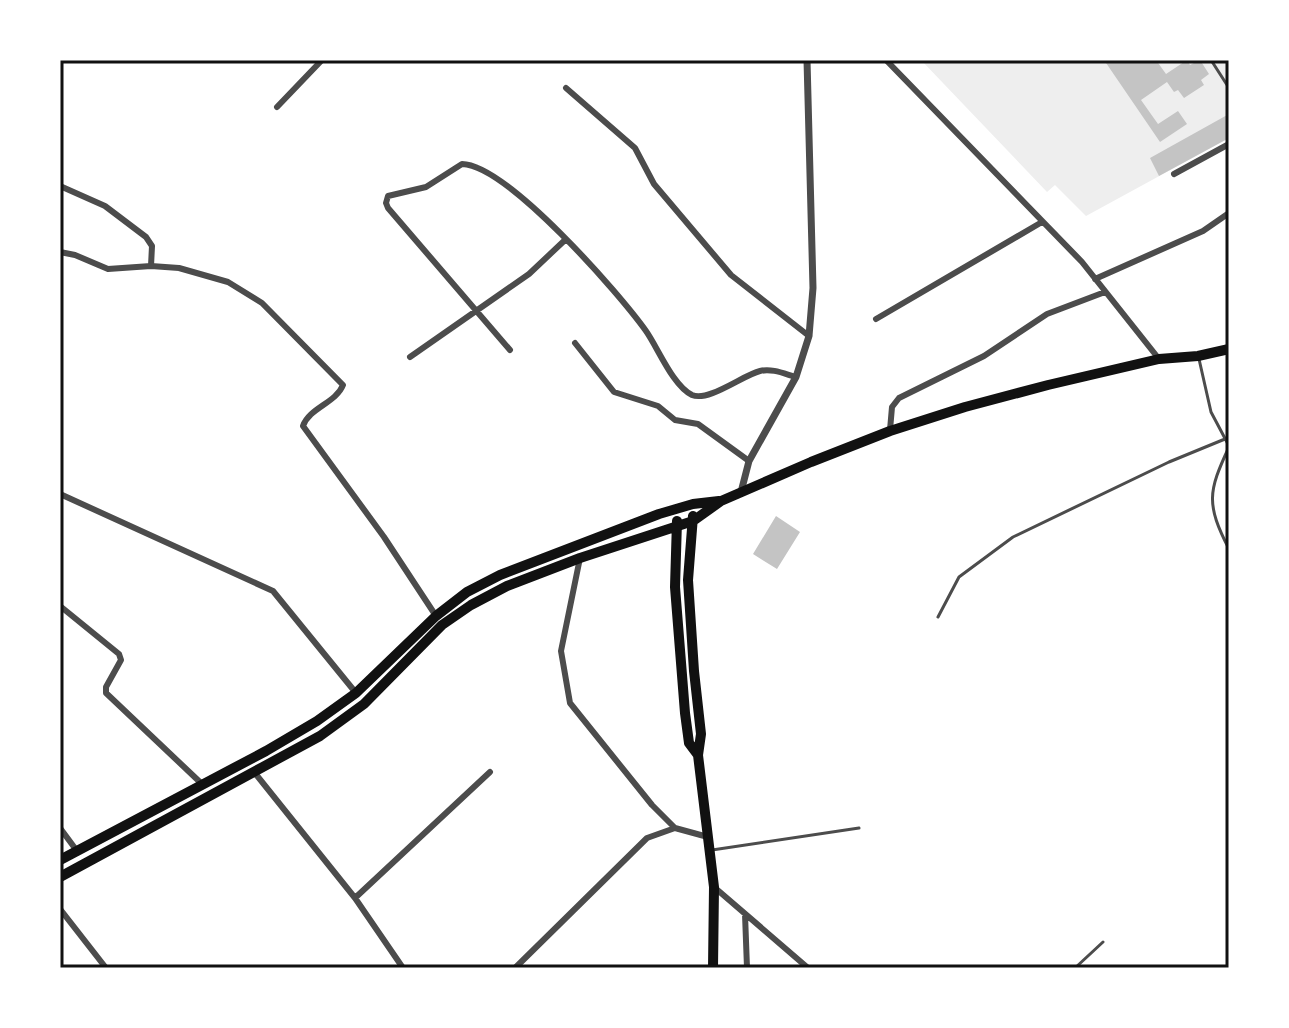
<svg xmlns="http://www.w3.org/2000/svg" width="1289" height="1028" font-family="Arial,sans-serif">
<rect width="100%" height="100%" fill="#fff"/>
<path fill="#eee" d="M 921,60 L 1229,60 L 1229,138 L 1086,216 L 1055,185 L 1047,192 Z"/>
<path fill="#c4c4c4" d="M 1104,60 L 1156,60 L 1166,74 L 1187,60 L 1190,65 L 1200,60 L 1209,74 L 1201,80 L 1204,85 L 1184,98 L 1178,90 L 1174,92 L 1167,82 L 1141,100 L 1158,124 L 1178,111 L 1187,124 L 1160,142 Z
M 1229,114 L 1229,138 L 1159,176 L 1150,158 Z
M 776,516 L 800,532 L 777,569 L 753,554 Z"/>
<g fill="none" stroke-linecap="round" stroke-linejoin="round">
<path stroke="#4c4c4c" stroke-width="3" d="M 1211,60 L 1229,88
M 1199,359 L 1211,412 L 1229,446
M 1229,447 C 1208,492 1206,504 1229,549
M 938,617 L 959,577 L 1013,537 L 1169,462 L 1225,439
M 712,850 L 859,828
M 1075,968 L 1103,942"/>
<path stroke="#4c4c4c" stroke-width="6" d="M 886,60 L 1082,262 L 1159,359
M 566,88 L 635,148 L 654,184 L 731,275 L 809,336
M 277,107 L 322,60
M 1174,174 L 1229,144
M 60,186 L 105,206 L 146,237 L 152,246 L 151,266
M 60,252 L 75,255 L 108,269 L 151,266 L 179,268 L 228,282 L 262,303 L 343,385 C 336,403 309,408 303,426 L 384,537 L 436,616
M 1095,279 L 1203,231 L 1229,213
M 876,319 L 1042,222
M 575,343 L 614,392 L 658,406 L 675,420 L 698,424 L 749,461
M 510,350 L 388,208 L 386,203 L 388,196 L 426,187 L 462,164 C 507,165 619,293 646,331 C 658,348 673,386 692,395 C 709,402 743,375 760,371 C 772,368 785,374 796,377
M 410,357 L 529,274 L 565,240
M 890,430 L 892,407 L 899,398 L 984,356 L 1047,314 L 1105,292
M 60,494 L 273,591 L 356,693
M 580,558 L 561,651 L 570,703 L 652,805 L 675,828
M 60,606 L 119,654 L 121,660 L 106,687 L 106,693 L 202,784
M 254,772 L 355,898 L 403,968
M 60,828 L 77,851
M 714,887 L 808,968
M 355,898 L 490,772
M 60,909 L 106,968
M 745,914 L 747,968
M 515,968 L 647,838 L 675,828 L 708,837"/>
<path stroke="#4c4c4c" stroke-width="7" d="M 741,492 L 749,461 L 796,377 L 809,336 L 813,288 L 807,60"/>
<path stroke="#111" stroke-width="10" d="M 693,516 L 688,580 L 694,671 L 701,734 L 698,755 L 714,887 L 713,968
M 677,521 L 675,587 L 685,713 L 689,743 L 698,755
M 60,860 L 266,751 L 317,721 L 356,693 L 436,616 L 467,592 L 500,575 L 659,514 L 693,504 L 719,501
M 60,877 L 320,736 L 364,704 L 442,625 L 471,605 L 507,586 L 580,558 L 693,521 L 721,501 L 811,462 L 890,431 L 965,407 L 1048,385 L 1159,359 L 1198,356 L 1229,349"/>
</g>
<rect width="1289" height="1028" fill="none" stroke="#ffffff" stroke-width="124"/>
<rect x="62" y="62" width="1165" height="904" fill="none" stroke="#111" stroke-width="3"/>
</svg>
